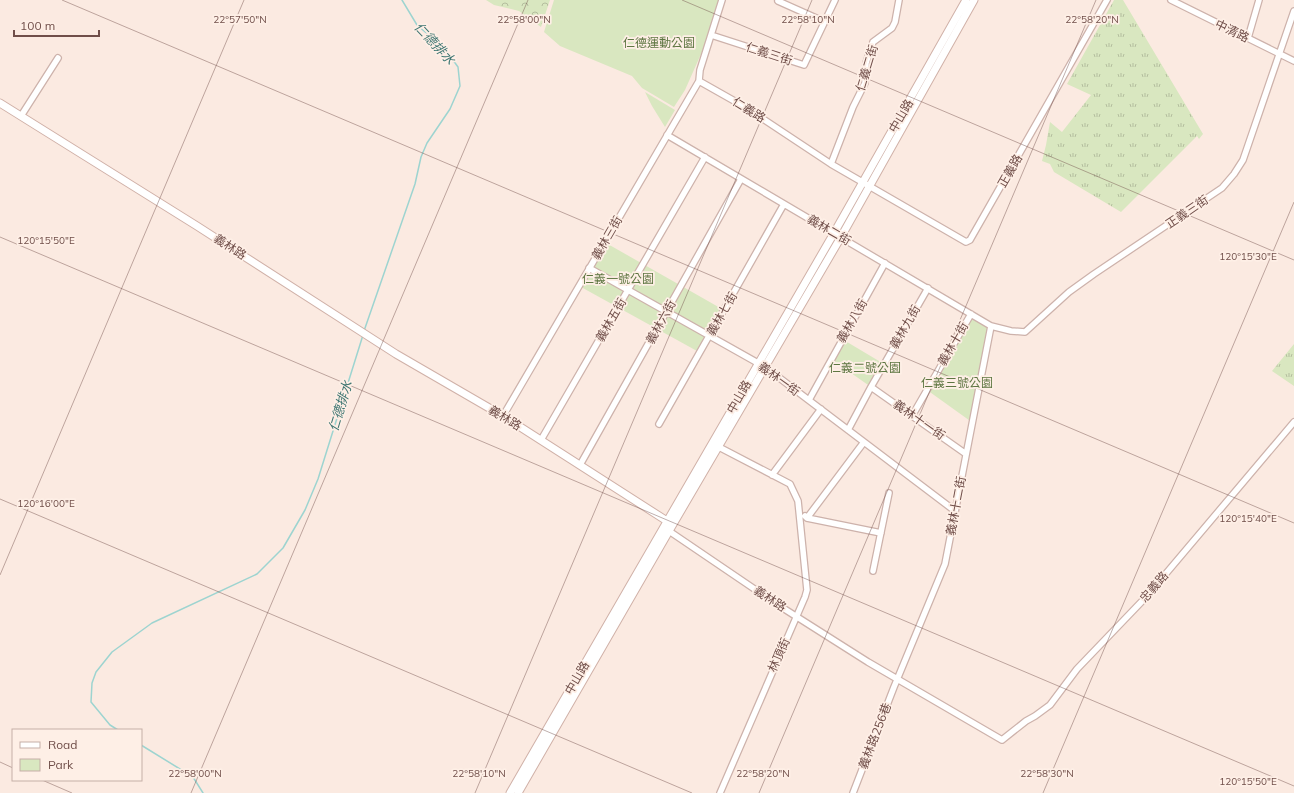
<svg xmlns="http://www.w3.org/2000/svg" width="1294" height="793" font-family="Mulish,'Noto Sans TC',sans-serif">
<defs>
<pattern id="grass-tufts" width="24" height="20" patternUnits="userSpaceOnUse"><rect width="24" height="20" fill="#d9e7c0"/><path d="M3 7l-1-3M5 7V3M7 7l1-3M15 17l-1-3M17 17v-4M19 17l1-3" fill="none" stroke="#b4bd9e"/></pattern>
<pattern id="forest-crowns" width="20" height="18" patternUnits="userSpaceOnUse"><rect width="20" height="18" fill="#d9e7c0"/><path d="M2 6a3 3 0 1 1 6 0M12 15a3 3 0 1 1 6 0" fill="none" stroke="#b4bd9e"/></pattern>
</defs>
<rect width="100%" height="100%" fill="#fbeae1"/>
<path fill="url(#grass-tufts)" d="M 1114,0 L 1123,0 L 1203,134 L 1199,139 L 1197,136 L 1121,212 L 1054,172 L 1050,164 L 1042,161 L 1046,145 L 1050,122 L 1062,132 L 1091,95 L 1067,84 Z
M 1294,344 L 1294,386 L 1272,371 Z"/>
<path fill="url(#forest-crowns)" d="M 486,0 L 550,0 L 541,27 L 519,11 L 494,5 Z"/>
<path fill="#d9e7c0" d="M 554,0 L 719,0 L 705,45 L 685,90 L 674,107 L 642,88 L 632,76 L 560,46 L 544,32 Z
M 645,92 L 675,110 L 665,127 L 652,106 Z
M 606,243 L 722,309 L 697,351 L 581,287 Z
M 971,314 L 991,326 L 973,423 L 927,390 Z
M 842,339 L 884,364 L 871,387 L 831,359 Z"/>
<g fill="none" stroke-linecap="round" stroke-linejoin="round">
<path stroke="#9dd4d0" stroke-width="1.5" d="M 364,331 L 415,184 L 421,157 L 427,143 L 450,109 L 460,86 L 458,67 L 445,49 L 417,25 L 402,0
M 118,730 L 110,725 L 91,702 L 92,683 L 96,672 L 112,652 L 152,623 L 257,574 L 283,548 L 305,510 L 318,479 L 363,335
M 141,745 L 193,777 L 203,793"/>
<g stroke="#cdb2ab" stroke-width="8">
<path id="street" d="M 722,0 L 700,70 L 699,81 L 745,107 L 831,164 L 966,242 L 970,240 L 1107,0
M 779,0 L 778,1 L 825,22
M 1171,0 L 1294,61
M 711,35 L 804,65 L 835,0
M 1248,38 L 1259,0
M 21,116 L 58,58
M 667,135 L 991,326 L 1011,331 L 1025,332 L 1069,292 L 1094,274 L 1222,188 L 1234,174 L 1243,160 L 1294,11
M 831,164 L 853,107 L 865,83 L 866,63 L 873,42 L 892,28 L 895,22 L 899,0
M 589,268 L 765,367 L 955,511
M 871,387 L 966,454
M 809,400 L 885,263
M 503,416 L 699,81
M 912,416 L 971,314
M 659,424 L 784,204
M 848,430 L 871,387 L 928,288
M 541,440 L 705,157
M 715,445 L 790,484 L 798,501 L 807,590 L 805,597 L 720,793
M 580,465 L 741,179
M 772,475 L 821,409
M 805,516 L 807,518 L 881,533
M 807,518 L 864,442
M 668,528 L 669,531 L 775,603 L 868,662 L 1002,740 L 1026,721 L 1035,716 L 1050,705 L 1077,669 L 1147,596 L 1294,422
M 873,571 L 889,493
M 853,793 L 894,687 L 945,564 L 991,326"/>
</g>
<g stroke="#d0b1a8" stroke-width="9">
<path id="secondary" d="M 0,103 L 197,226 L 396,354 L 503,416 L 667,521
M 510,793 L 834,233 L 966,0
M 518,793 L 669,531 L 841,237 L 974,0"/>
</g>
<use href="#street" stroke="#fff" stroke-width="5.5"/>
<use href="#secondary" stroke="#fff" stroke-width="7"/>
</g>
<path fill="none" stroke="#704e49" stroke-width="1" stroke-opacity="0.45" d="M 62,0 L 1294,523M 682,0 L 1294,260M 0,237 L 1294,786M 0,499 L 692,793M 0,575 L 244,0M 0,762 L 13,768M 42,780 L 72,793M 191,793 L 528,0M 475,793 L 812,0M 759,793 L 1096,0M 1043,793 L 1294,202"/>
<g text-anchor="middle" stroke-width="3.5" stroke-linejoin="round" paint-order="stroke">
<g font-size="12" fill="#704e49" stroke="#feefe6">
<text transform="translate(1232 31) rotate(26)" y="4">中清路</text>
<text transform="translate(769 54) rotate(18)" y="4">仁義三街</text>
<text transform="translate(867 68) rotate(-73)" y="4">仁義二街</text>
<text transform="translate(749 110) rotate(32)" y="4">仁義路</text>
<text transform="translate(901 116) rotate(-60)" y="4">中山路</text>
<text transform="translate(1010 171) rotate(-60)" y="4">正義路</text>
<text transform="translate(1187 212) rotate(-34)" y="4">正義三街</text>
<text transform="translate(829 230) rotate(30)" y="4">義林二街</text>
<text transform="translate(607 238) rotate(-60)" y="4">義林三街</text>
<text transform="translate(230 247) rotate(33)" y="4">義林路</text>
<text transform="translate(722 314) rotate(-60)" y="4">義林七街</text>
<text transform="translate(611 320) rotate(-60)" y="4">義林五街</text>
<text transform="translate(852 321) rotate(-60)" y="4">義林八街</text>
<text transform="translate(661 322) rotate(-61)" y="4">義林六街</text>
<text transform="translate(905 327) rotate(-60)" y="4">義林九街</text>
<text transform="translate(953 344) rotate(-60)" y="4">義林十街</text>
<text transform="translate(779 379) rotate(36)" y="4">義林一街</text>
<text transform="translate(739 397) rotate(-60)" y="4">中山路</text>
<text transform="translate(505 418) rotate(31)" y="4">義林路</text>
<text transform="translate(919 420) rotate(35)" y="4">義林十一街</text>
<text transform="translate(956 506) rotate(-79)" y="4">義林十二街</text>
<text transform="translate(1154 587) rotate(-49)" y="4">忠義路</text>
<text transform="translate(770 599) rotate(33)" y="4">義林路</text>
<text transform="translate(779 655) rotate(-66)" y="4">林頂街</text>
<text transform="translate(577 678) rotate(-60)" y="4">中山路</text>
<text transform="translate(875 736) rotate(-69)" y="4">義林路256巷</text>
</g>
<g font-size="12" fill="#5e7642" stroke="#feefe6">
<text x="659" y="47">仁德運動公園</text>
<text x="618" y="283">仁義一號公園</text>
<text x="865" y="372">仁義二號公園</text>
<text x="957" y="387">仁義三號公園</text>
</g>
<g font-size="13" font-style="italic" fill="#3e7672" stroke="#feefe6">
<text transform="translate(435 43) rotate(47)" y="5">仁德排水</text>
<text transform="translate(340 406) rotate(-73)" y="5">仁德排水</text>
</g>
</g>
<g font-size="10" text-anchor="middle" fill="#704e49" stroke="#feefe6" stroke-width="3.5" stroke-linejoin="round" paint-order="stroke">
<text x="240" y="23">22°57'50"N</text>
<text x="524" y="23">22°58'00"N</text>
<text x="808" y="23">22°58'10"N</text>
<text x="1092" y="23">22°58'20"N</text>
<text x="46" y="244">120°15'50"E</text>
<text x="1248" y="260">120°15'30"E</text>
<text x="46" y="507">120°16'00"E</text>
<text x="1248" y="522">120°15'40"E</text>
<text x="195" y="777">22°58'00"N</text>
<text x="479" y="777">22°58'10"N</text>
<text x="763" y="777">22°58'20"N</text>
<text x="1047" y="777">22°58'30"N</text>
<text x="1248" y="785">120°15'50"E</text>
</g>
<rect x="12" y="729" width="130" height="52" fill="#feefe6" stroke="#c5afa7"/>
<rect x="20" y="742" width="20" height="6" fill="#ffffff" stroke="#c5afa7"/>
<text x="48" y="749" font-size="12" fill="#704e49">Road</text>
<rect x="20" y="759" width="20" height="12" fill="#d9e7c0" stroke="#c5afa7"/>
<text x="48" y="769" font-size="12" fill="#704e49">Park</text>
<path d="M14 30v6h85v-6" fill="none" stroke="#704e49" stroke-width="2"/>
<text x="20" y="30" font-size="12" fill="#704e49" stroke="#feefe6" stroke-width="3" paint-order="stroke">100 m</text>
</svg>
